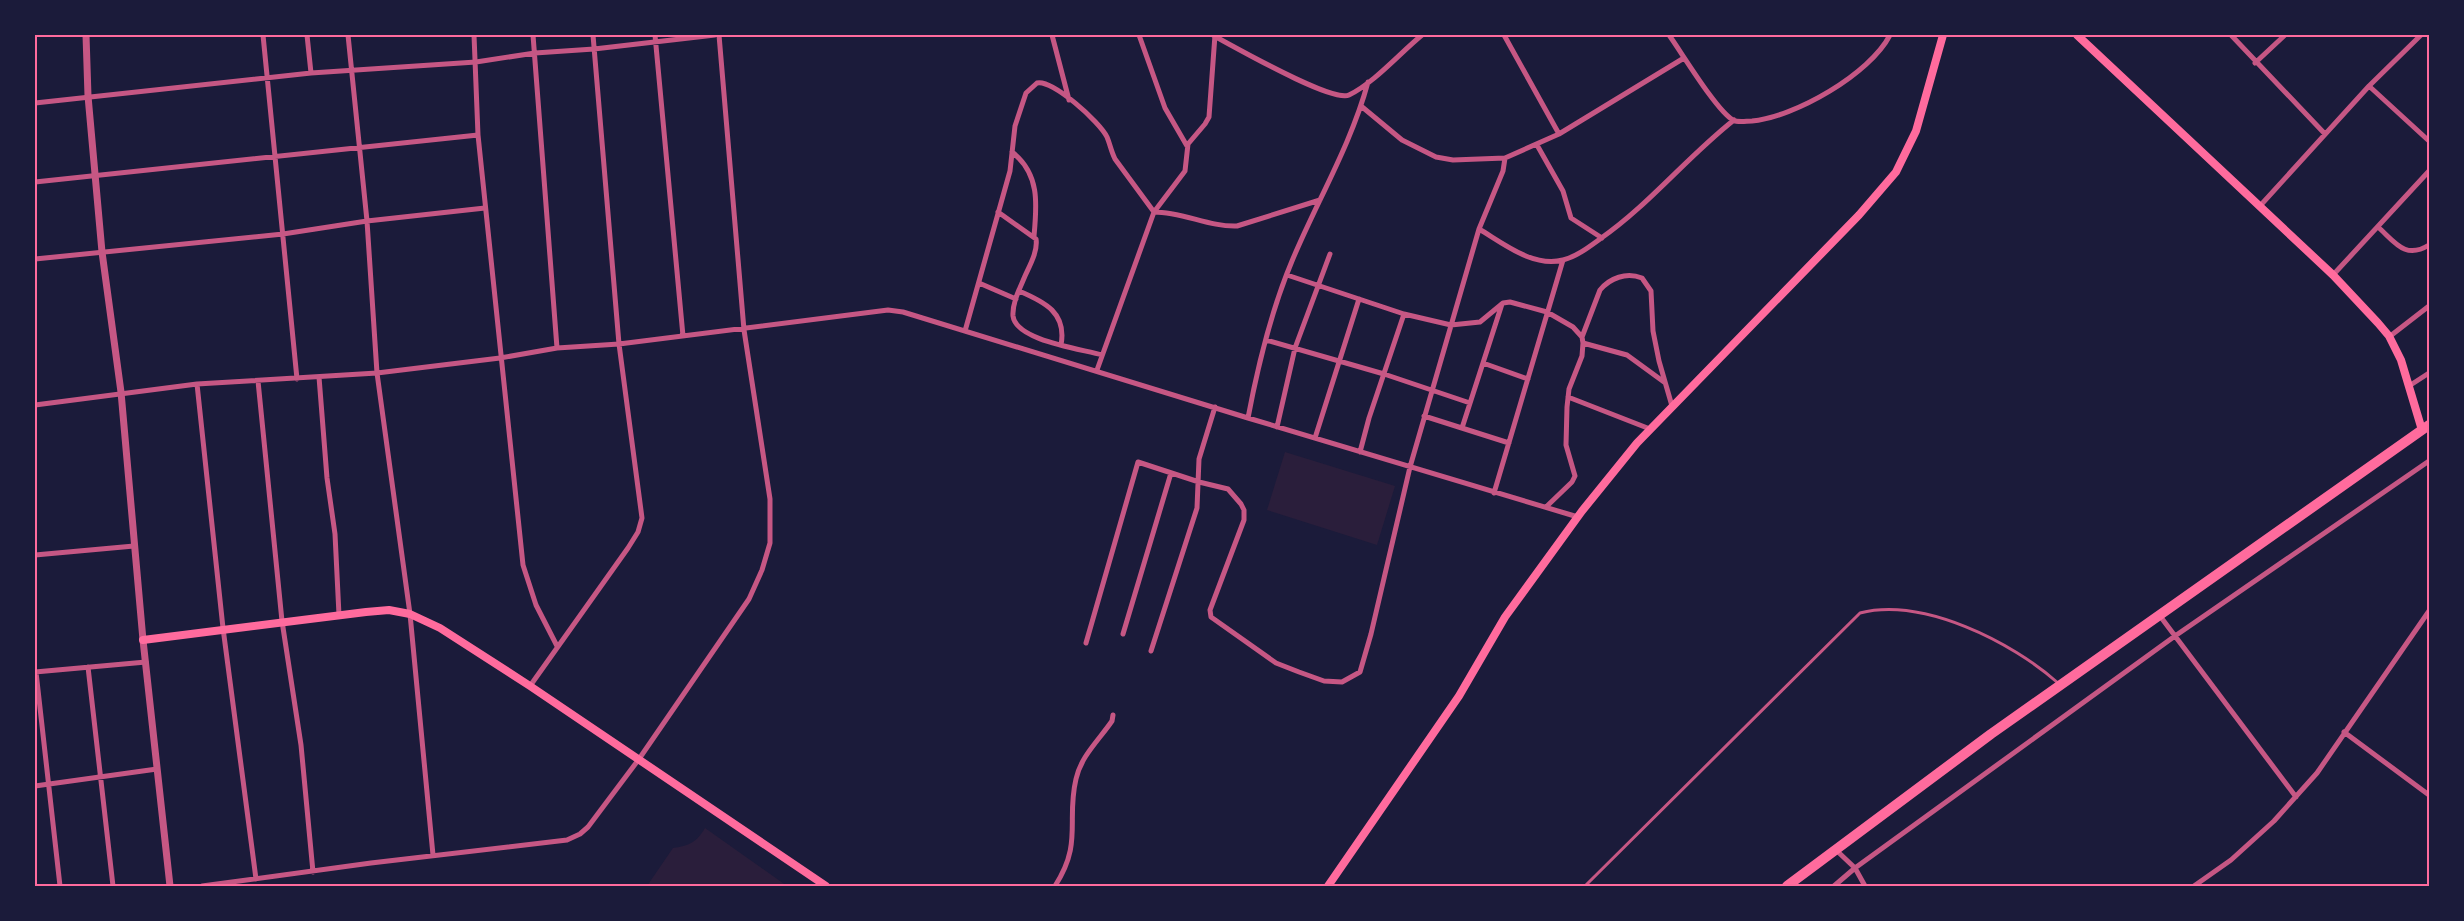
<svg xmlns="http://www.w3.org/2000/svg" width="2464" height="921" font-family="'Crimson Pro',serif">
<rect width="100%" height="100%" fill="#1b1b3a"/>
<path fill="#2a1e3b" d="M 1285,452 L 1395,486 L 1377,545 L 1267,510 Z
M 705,828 L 787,886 L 647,886 L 673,848 C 689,846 697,842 705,828 Z"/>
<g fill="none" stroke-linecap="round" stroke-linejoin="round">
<path stroke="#c65784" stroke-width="3" d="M 1585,886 L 1860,613 C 1923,597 2012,642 2058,683"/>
<path stroke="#c65784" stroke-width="5" d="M 263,35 L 297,379
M 307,35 L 311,73
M 348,35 L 367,221 L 377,373 L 410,614 L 433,855
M 474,35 L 478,135 L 523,565 L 536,605 L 557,646
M 533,35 L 557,348
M 655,35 L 683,336
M 1052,35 L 1069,100
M 1139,35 L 1165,108 L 1187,146
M 1504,35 L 1559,134
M 1669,35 C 1682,53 1716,110 1733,120 C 1738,123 1746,121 1752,121 C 1795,117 1870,74 1890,35
M 2231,35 L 2325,134
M 1214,36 C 1235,47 1332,103 1349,95 C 1374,83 1400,53 1422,35
M 2255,63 L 2285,35
M 2369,86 L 2429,141
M 35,103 L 311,73 L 476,62 L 535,53 L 594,49 L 715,35
M 1361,106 L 1402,140 L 1436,157 L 1453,160 L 1505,158 L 1559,134 L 1684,58
M 1537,145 L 1563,191 L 1571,218 L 1602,238
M 1012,152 C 1040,174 1037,204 1034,236
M 35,182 L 478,135
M 2259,207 L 2369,86 L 2421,35
M 998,212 L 1036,239 C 1038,251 1030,265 1025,276 C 1020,288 1012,303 1013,316 C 1016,341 1082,349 1102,355
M 2378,227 C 2395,242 2405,260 2429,245
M 1479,229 C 1503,243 1533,268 1563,260 C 1576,257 1589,247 1600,239 C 1649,205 1687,157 1734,120
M 35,259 L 283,234 L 367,221 L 485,208
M 1287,275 L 1404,314 L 1451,325 L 1480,322 L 1503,303 L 1510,302 L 1547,312 L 1573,327 L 1582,337 L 1583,343 L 1582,356 L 1569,389 L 1567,407 L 1566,445 L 1575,476 L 1572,482 L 1546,507
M 2333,275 L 2429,171
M 979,283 L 1016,299
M 1019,291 C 1045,302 1067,313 1061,345
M 965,331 L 1010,171 L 1015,126 L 1026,93 L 1037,83 C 1052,79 1100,122 1107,137 C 1110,144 1111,151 1115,159 L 1154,212 C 1183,212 1209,227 1237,226 L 1320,200
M 1582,337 L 1600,290 C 1610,278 1626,272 1642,278 L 1651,291 L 1653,331 L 1659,361 L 1672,406
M 2389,337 L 2429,306
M 1266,340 L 1384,374 L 1470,403
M 1583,343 L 1627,355 L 1664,382
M 1483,363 L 1528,379
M 1097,370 L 1154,212 L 1185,171 L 1188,144 L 1205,124 L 1209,117 L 1215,35
M 319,377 L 327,478 L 335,534 L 339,615
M 258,381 L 282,621 L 301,745 L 313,872
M 197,384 L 223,628 L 256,879
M 2409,386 L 2429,373
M 1568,397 L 1650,429
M 35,405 L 197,384 L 377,373 L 500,358 L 557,348 L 619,344 L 888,310 L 903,312 L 1248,418 L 1578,517
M 1424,416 L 1509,443
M 1248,418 C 1258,365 1271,311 1292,261 C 1317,201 1351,145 1368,82
M 1277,427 L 1295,348 L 1330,254
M 1462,428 L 1502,304
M 1315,438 L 1359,299
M 1360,452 L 1369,418 L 1404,314
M 1494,493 L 1563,260
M 35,555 L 134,546
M 2160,616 L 2296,797
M 1123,634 L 1171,473
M 1086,643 L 1138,462 L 1199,482 L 1228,489 L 1241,504 L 1244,510 L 1244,520 L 1210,610 L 1211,617 L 1276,663 L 1299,672 L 1324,681 L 1342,682 L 1360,672 L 1371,634 L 1410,467 L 1479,229 L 1503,171 L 1505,158
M 1151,651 L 1197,508 L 1199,459 L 1215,407
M 88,667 L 113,886
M 35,672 L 146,662
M 36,672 L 60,886
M 530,686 L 628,548 L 638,532 L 642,518 L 619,344 L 593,35
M 2344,732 L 2429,795
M 35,786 L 157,769
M 1836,850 L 1855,868 L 1865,886
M 202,886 L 371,863 L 567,840 L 580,834 L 588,827 L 639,759 L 749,599 L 762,570 L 770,543 L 770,499 L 744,330 L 719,35
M 1055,886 C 1083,843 1066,821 1076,779 C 1081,756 1099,740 1112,721 L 1113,715
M 1834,886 L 1855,868 L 2175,636 L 2429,461
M 2194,886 L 2231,860 L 2274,821 L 2317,773 L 2429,611"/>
<path stroke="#c65784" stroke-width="7" d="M 86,35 L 88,96 L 102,252 L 121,392 L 143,640 L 170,886"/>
<path stroke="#ff6b9d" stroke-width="8" d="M 2077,35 L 2333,275 L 2378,323 L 2389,336 L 2401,360 L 2422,430
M 143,640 L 366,612 L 389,610 L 410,614 L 440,628 L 530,686 L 826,886
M 1328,886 L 1459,696 L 1505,617 L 1582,511 L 1637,443 L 1859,215 L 1896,172 L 1916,131 L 1943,35"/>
<path stroke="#ff6b9d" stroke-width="10" d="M 1787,886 L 1991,734 L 2429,425"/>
</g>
<rect width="2464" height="921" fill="none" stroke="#1b1b3a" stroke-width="72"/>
<rect x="36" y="36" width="2392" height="849" fill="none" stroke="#ff6b9d" stroke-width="2"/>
</svg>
